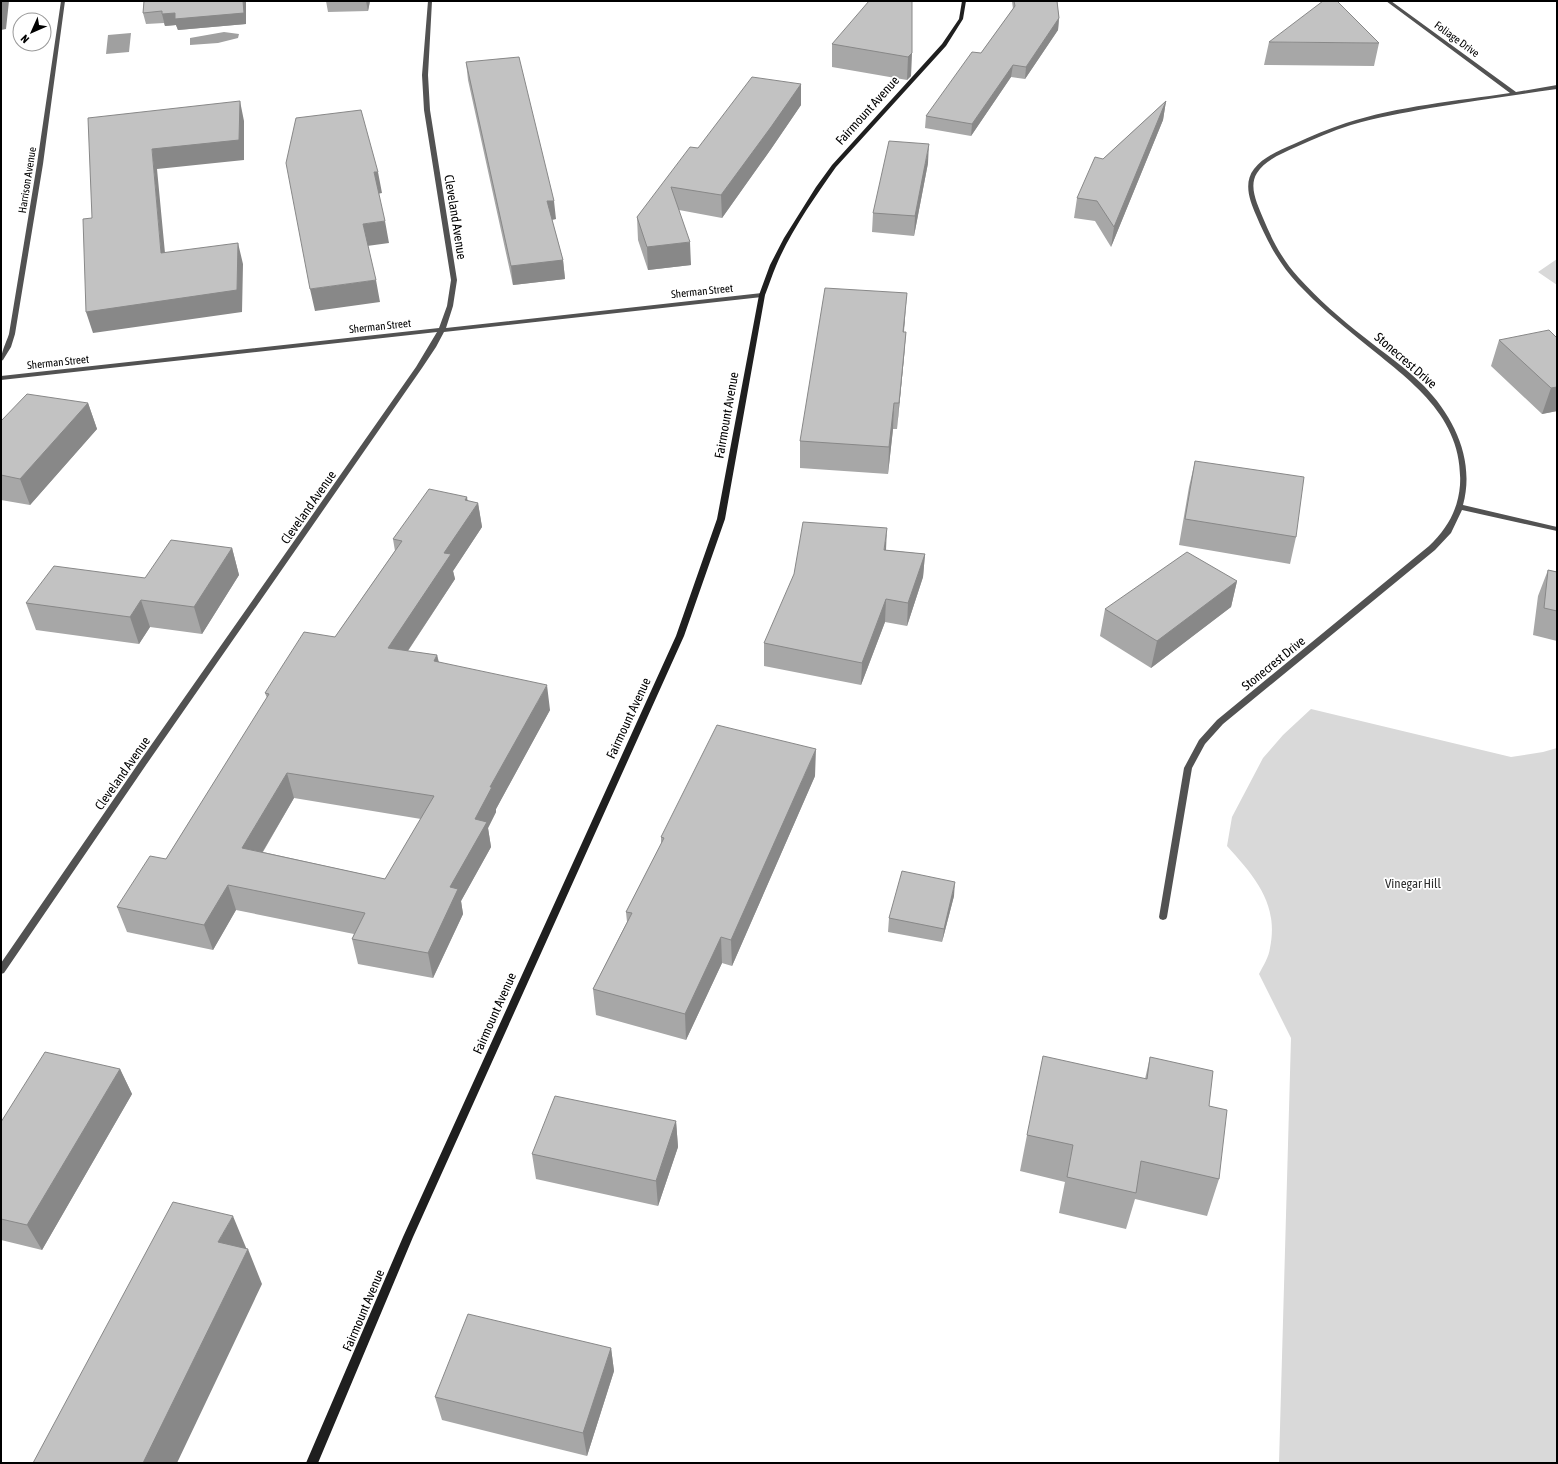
<svg xmlns="http://www.w3.org/2000/svg" width="1558" height="1464" font-family="'Asap Condensed',sans-serif">
<rect width="100%" height="100%" fill="#fff"/>
<path fill="#d9d9d9" d="M 1557,259 L 1557,285 L 1538,272 Z
M 1311,709 L 1511,757 L 1543,752 L 1557,748 L 1557,1463 L 1279,1463 L 1291,1038 L 1259,974 C 1263,966 1269,957 1270,948 C 1279,904 1255,877 1227,846 L 1232,817 L 1263,758 L 1283,735 Z"/>
<path fill="#a0a0a0" d="M 224,32 L 239,34 L 238,38 L 218,43 L 190,45 L 190,38 Z
M 131,33 L 129,52 L 106,54 L 108,35 Z"/>
<g fill="none" stroke-linecap="round" stroke-linejoin="round">
<path fill="#525252" fill-rule="evenodd" d="M 61,1 L 65,1 L 43,164 L 15,334 L 11,347 L 3,360 L 1,361 C 1,352 6,343 9,334 L 37,164 Z
M 428,1 L 432,1 L 428,75 L 430,110 L 457,280 L 453,306 L 446,328 L 762,293 L 765,295 L 762,297 L 444,332 L 436,347 L 422,368 L 146,765 L 4,973 L 1,974 L 1,963 L 140,761 L 416,367 L 437,332 L 1,380 L 1,376 L 439,328 L 447,306 L 451,280 L 424,110 L 422,75 Z
M 1386,1 L 1391,1 L 1516,92 L 1557,85 L 1557,89 C 1515,95 1472,101 1430,108 C 1403,113 1377,117 1351,125 C 1332,131 1314,139 1296,147 C 1283,153 1265,160 1257,173 C 1248,187 1258,205 1263,218 C 1272,240 1283,261 1299,278 C 1318,299 1341,319 1364,337 C 1384,353 1406,368 1424,386 C 1455,418 1475,461 1463,505 L 1557,527 L 1557,531 L 1462,510 L 1451,533 L 1435,550 L 1223,724 L 1205,744 L 1192,768 L 1167,917 L 1166,919 L 1163,920 L 1160,919 L 1159,917 L 1184,768 L 1199,740 L 1217,720 L 1429,546 C 1447,529 1458,510 1460,485 C 1464,414 1406,378 1359,339 C 1338,322 1317,304 1298,284 C 1279,264 1267,241 1256,215 C 1250,201 1243,183 1254,169 C 1263,157 1280,150 1294,144 C 1311,136 1328,129 1346,123 C 1399,106 1456,101 1510,93 Z"/>
<path fill="#1f1f1f" fill-rule="evenodd" d="M 962,1 L 966,1 L 963,19 L 946,46 L 836,167 C 815,197 790,232 776,266 C 772,275 769,285 765,295 L 725,519 L 684,636 L 413,1237 L 318,1463 L 306,1463 L 403,1237 L 676,636 L 717,519 L 759,295 L 770,265 L 784,238 L 816,187 L 832,165 L 942,44 L 959,19 Z"/>
</g>
<path fill="#a7a7a7" fill-rule="evenodd" d="M 144,1 L 246,1 L 246,24 L 178,30 L 176,25 L 165,26 L 164,23 L 146,24 L 143,13 Z
M 326,1 L 370,1 L 368,11 L 328,12 Z
M 912,1 L 911,76 L 907,80 L 832,67 L 832,44 Z
M 1012,1 L 1057,1 L 1059,18 L 1058,30 L 1025,79 L 1011,77 L 971,136 L 925,128 L 926,116 L 981,53 L 1013,9 Z
M 1269,42 L 1379,43 L 1374,66 L 1264,65 Z
M 466,62 L 556,219 L 552,220 L 563,260 L 565,279 L 513,285 L 468,80 Z
M 801,84 L 801,105 L 771,149 L 722,218 L 679,210 L 691,265 L 648,270 L 638,240 L 637,217 L 698,148 Z
M 1166,101 L 1163,120 L 1111,247 L 1095,221 L 1074,218 L 1077,198 L 1103,159 Z
M 928,163 L 914,236 L 872,232 L 873,213 Z
M 905,318 L 904,332 L 906,332 L 904,357 L 897,429 L 893,429 L 888,474 L 800,468 L 800,441 Z
M 1557,338 L 1557,411 L 1542,414 L 1491,366 L 1499,340 Z
M 88,403 L 97,429 L 30,505 L 1,500 L 1,421 Z
M 1195,461 L 1296,537 L 1290,564 L 1179,545 L 1189,487 Z
M 468,501 L 478,503 L 482,527 L 453,571 L 455,579 L 408,651 L 437,655 L 439,662 L 550,710 L 496,809 L 496,812 L 488,828 L 491,847 L 461,901 L 463,914 L 433,978 L 358,964 L 352,939 L 354,934 L 236,910 L 213,950 L 127,932 L 117,907 L 166,859 L 267,698 L 265,693 L 335,637 L 395,551 L 393,539 ZM 294,798 L 421,819 L 385,879 L 263,852 Z
M 232,548 L 239,575 L 202,634 L 150,627 L 139,644 L 36,630 L 26,603 L 145,578 Z
M 886,550 L 925,554 L 923,577 L 907,626 L 885,622 L 861,685 L 764,666 L 764,643 Z
M 1548,570 L 1557,572 L 1557,641 L 1533,635 L 1538,596 Z
M 1237,581 L 1231,607 L 1151,668 L 1100,636 L 1105,609 Z
M 815,776 L 732,966 L 722,963 L 686,1040 L 596,1015 L 593,989 L 627,922 L 626,912 L 661,844 L 661,837 Z
M 954,896 L 942,942 L 888,932 L 889,918 Z
M 1150,1057 L 1209,1106 L 1219,1179 L 1207,1216 L 1135,1199 L 1126,1229 L 1059,1213 L 1065,1182 L 1020,1171 L 1027,1135 L 1145,1079 Z
M 120,1069 L 132,1094 L 42,1250 L 1,1240 L 1,1122 Z
M 676,1121 L 678,1147 L 658,1206 L 536,1179 L 532,1154 Z
M 611,1348 L 614,1371 L 587,1456 L 442,1420 L 435,1397 Z"/>
<path fill="#888" d="M 1,1 L 9,1 L 6,29 L 1,30 Z
M 243,1 L 246,1 L 246,24 L 178,30 L 176,25 L 165,26 L 162,14 Z
M 366,1 L 370,1 L 368,11 Z
M 1059,18 L 1058,30 L 1025,79 L 1026,67 Z
M 912,53 L 911,76 L 907,80 L 908,57 Z
M 1013,65 L 1011,77 L 971,136 L 972,124 Z
M 801,84 L 801,105 L 771,149 L 722,218 L 721,195 Z
M 240,101 L 244,121 L 244,160 L 157,169 L 167,274 L 161,253 L 152,149 Z
M 1166,101 L 1163,120 L 1111,247 L 1114,227 Z
M 929,144 L 928,163 L 914,236 L 915,216 Z
M 374,172 L 378,172 L 382,193 L 377,194 Z
M 547,201 L 554,201 L 556,219 L 549,220 Z
M 385,221 L 389,243 L 367,246 L 363,224 Z
M 690,242 L 691,265 L 648,270 L 647,247 Z
M 238,243 L 243,264 L 242,312 L 93,333 L 86,312 Z
M 563,260 L 565,279 L 513,285 L 511,266 Z
M 376,280 L 380,302 L 315,311 L 310,289 Z
M 907,293 L 905,318 L 901,357 L 903,332 Z
M 906,332 L 904,357 L 897,429 L 899,403 Z
M 1557,387 L 1557,411 L 1542,414 L 1551,388 Z
M 88,403 L 97,429 L 30,505 L 20,479 Z
M 894,403 L 893,429 L 888,474 L 889,447 Z
M 467,497 L 470,515 L 478,503 L 482,527 L 453,571 L 455,579 L 393,673 L 388,648 L 444,553 L 465,500 Z
M 887,528 L 886,550 L 884,550 Z
M 232,548 L 239,575 L 202,634 L 194,607 Z
M 925,554 L 923,577 L 907,626 L 908,603 Z
M 1237,581 L 1231,607 L 1151,668 L 1157,641 Z
M 886,599 L 885,622 L 861,685 L 862,663 Z
M 141,600 L 150,627 L 139,644 L 130,617 Z
M 437,655 L 442,680 L 434,661 Z
M 547,685 L 550,710 L 496,809 L 496,812 L 488,828 L 491,847 L 461,901 L 463,914 L 433,978 L 428,953 L 450,887 L 475,819 L 490,787 Z
M 816,749 L 815,776 L 732,966 L 731,940 Z
M 287,773 L 294,798 L 250,873 L 242,848 Z
M 955,882 L 954,896 L 942,942 L 944,929 Z
M 228,885 L 236,910 L 213,950 L 204,925 Z
M 721,937 L 722,963 L 686,1040 L 685,1014 Z
M 120,1069 L 132,1094 L 42,1250 L 27,1225 Z
M 676,1121 L 678,1147 L 658,1206 L 656,1181 Z
M 233,1216 L 247,1250 L 248,1249 L 262,1284 L 177,1463 L 143,1463 L 218,1242 Z
M 611,1348 L 614,1371 L 587,1456 L 583,1433 Z"/>
<path fill="#c2c2c2" stroke="#888" fill-rule="evenodd" d="M 144,1 L 243,1 L 244,13 L 175,19 L 175,13 L 162,14 L 162,11 L 143,13 Z
M 869,1 L 912,1 L 912,53 L 908,57 L 832,44 Z
M 1014,1 L 1057,1 L 1059,18 L 1026,67 L 1013,65 L 972,124 L 926,116 L 972,52 L 981,53 L 1015,6 Z
M 1323,1 L 1337,1 L 1379,43 L 1269,42 Z
M 519,57 L 554,201 L 547,201 L 563,260 L 511,266 L 466,62 Z
M 752,77 L 801,84 L 771,127 L 721,195 L 671,187 L 690,242 L 647,247 L 637,217 L 690,147 L 698,148 Z
M 240,101 L 239,140 L 152,149 L 161,253 L 238,243 L 237,290 L 86,312 L 83,219 L 92,218 L 88,118 Z
M 1166,101 L 1114,227 L 1097,201 L 1077,198 L 1095,157 L 1103,159 Z
M 361,110 L 378,172 L 374,172 L 385,221 L 363,224 L 376,280 L 310,289 L 286,163 L 296,118 Z
M 889,141 L 929,144 L 915,216 L 873,213 Z
M 825,288 L 907,293 L 903,332 L 906,332 L 899,403 L 894,403 L 889,447 L 800,441 Z
M 1549,330 L 1557,338 L 1557,387 L 1551,388 L 1499,340 Z
M 27,394 L 88,403 L 20,479 L 1,475 L 1,421 Z
M 1195,461 L 1304,477 L 1296,537 L 1185,519 Z
M 429,489 L 467,497 L 465,500 L 478,503 L 444,553 L 451,554 L 388,648 L 437,655 L 434,661 L 547,685 L 490,787 L 492,787 L 475,819 L 487,822 L 450,887 L 458,889 L 428,953 L 352,939 L 365,913 L 228,885 L 204,925 L 117,907 L 150,856 L 166,859 L 269,694 L 265,693 L 304,632 L 335,637 L 402,541 L 393,539 ZM 287,773 L 434,796 L 385,879 L 242,848 Z
M 803,522 L 887,528 L 884,550 L 925,554 L 908,603 L 886,599 L 862,663 L 764,643 L 794,574 Z
M 171,540 L 232,548 L 194,607 L 141,600 L 130,617 L 26,603 L 54,566 L 145,578 Z
M 1187,552 L 1237,581 L 1157,641 L 1105,609 Z
M 1548,570 L 1557,572 L 1557,611 L 1544,608 Z
M 717,725 L 816,749 L 731,940 L 721,937 L 685,1014 L 593,989 L 632,913 L 626,912 L 664,838 L 661,837 Z
M 902,871 L 955,882 L 944,929 L 889,918 Z
M 45,1052 L 120,1069 L 27,1225 L 1,1219 L 1,1122 Z
M 1043,1056 L 1147,1079 L 1150,1057 L 1213,1071 L 1209,1106 L 1227,1110 L 1219,1179 L 1141,1161 L 1136,1193 L 1067,1177 L 1073,1145 L 1027,1135 Z
M 555,1096 L 676,1121 L 656,1181 L 532,1154 Z
M 173,1202 L 233,1216 L 218,1242 L 248,1249 L 143,1463 L 33,1463 Z
M 468,1314 L 611,1348 L 583,1433 L 435,1397 Z"/>
<g text-anchor="middle" stroke-width="3.5" stroke-linejoin="round" paint-order="stroke">
<g font-size="11" fill="#000" stroke="#fff">
<text transform="translate(1457 39) rotate(36)" y="4">Foliage Drive</text>
<text transform="translate(27 180) rotate(-81)" y="4">Harrison Avenue</text>
<text transform="translate(702 291) rotate(-6)" y="4">Sherman Street</text>
<text transform="translate(380 326) rotate(-6)" y="4">Sherman Street</text>
<text transform="translate(58 362) rotate(-6)" y="4">Sherman Street</text>
</g>
<g font-size="13" fill="#000" stroke="#fff">
<text transform="translate(867 110) rotate(-48)" y="5">Fairmount Avenue</text>
<text transform="translate(456 217) rotate(81)" y="5">Cleveland Avenue</text>
<text transform="translate(1406 360) rotate(41)" y="5">Stonecrest Drive</text>
<text transform="translate(726 415) rotate(-80)" y="5">Fairmount Avenue</text>
<text transform="translate(308 507) rotate(-55)" y="5">Cleveland Avenue</text>
<text transform="translate(1273 663) rotate(-39)" y="5">Stonecrest Drive</text>
<text transform="translate(628 718) rotate(-65)" y="5">Fairmount Avenue</text>
<text transform="translate(122 773) rotate(-55)" y="5">Cleveland Avenue</text>
<text transform="translate(494 1013) rotate(-66)" y="5">Fairmount Avenue</text>
<text transform="translate(363 1310) rotate(-67)" y="5">Fairmount Avenue</text>
</g>
<g font-size="13" fill="#303030" stroke="#fff">
<text x="1413" y="888">Vinegar Hill</text>
</g>
</g>
<rect width="1558" height="1464" fill="none" stroke="#000000" stroke-width="4"/>
<g transform="translate(32 32) rotate(225)"><circle r="19" fill="#ffffff" stroke="#999999"/>
<path d="M0-3L7 15L0 10L-7 15Z" fill="#000000"/>
<text y="-6" font-size="11" font-weight="bold" text-anchor="middle" fill="#000000">N</text>
</g>
</svg>
